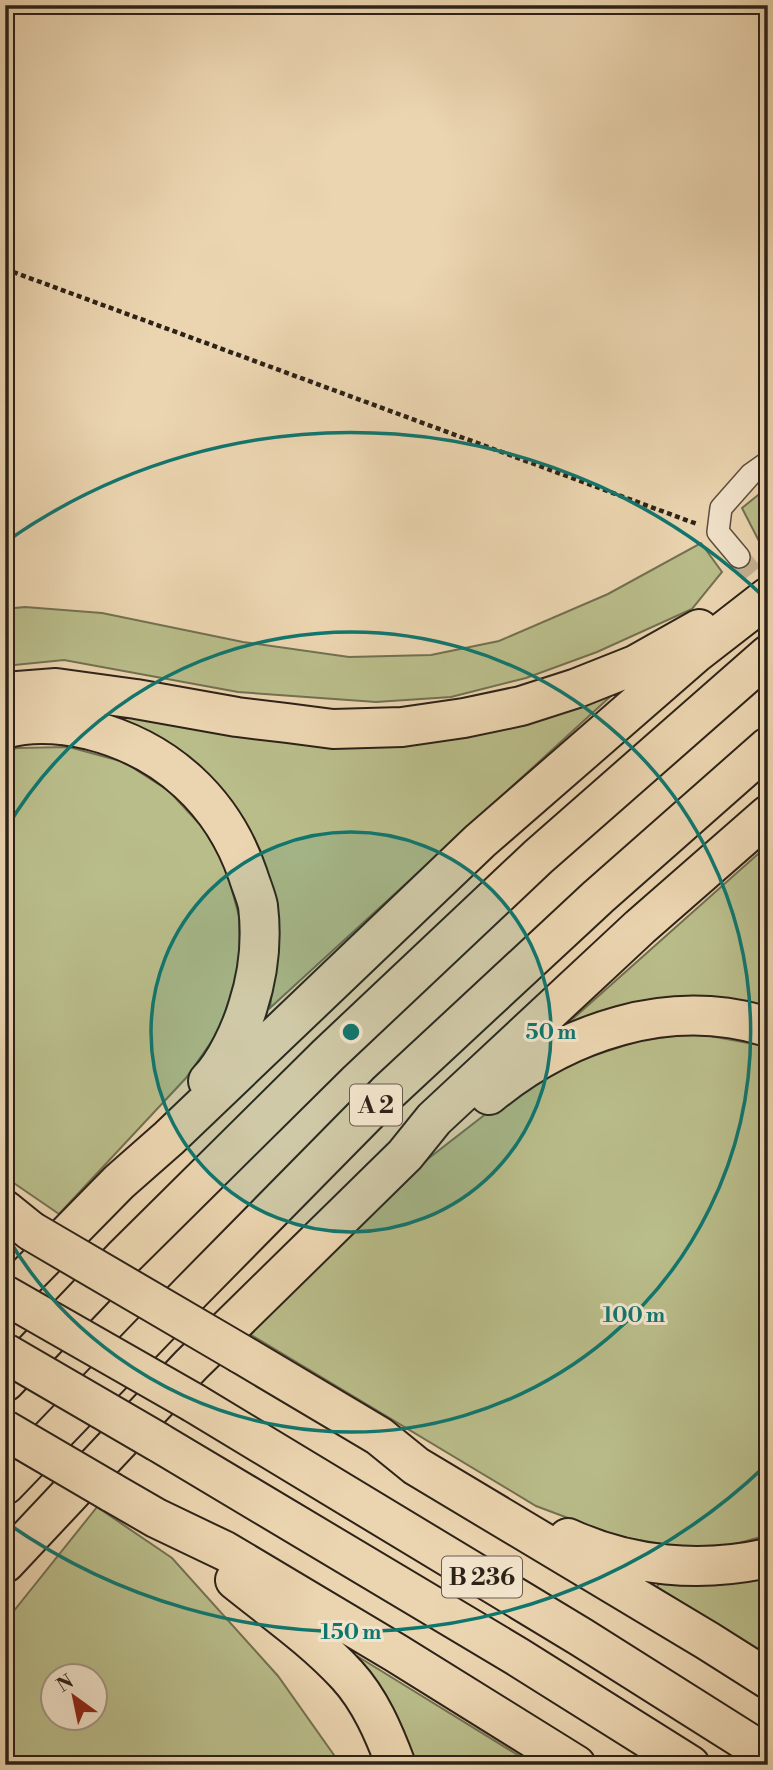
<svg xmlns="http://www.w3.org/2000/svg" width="773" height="1770" font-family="'Libre Bodoni',serif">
<rect width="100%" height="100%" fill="#ebd5b0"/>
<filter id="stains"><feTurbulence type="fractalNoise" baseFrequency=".00286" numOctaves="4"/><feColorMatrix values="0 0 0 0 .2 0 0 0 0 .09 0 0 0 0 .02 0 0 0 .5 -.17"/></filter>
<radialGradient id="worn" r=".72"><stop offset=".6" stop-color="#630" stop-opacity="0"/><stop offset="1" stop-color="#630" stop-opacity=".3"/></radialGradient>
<path fill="#b9bd8a" stroke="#737051" stroke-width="2" fill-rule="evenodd" d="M 768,487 L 768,544 L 762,547 L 742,508 Z
M 701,543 L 722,572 L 692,609 L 597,652 L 526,678 L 451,697 L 376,702 L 238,692 L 64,660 L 5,666 L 5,609 L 25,607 L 102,613 L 243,642 L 349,657 L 431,655 L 499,641 L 608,594 Z
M 624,684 L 270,1008 L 278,939 L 226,797 L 50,699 L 306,740 Z
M 69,747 L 124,762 L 169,791 L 204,829 L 226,868 L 239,916 L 240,960 L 226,1021 L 186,1078 L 59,1214 L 5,1177 L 5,751 L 17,748 Z
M 768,845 L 768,1010 L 622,1006 L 567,1024 Z
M 694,1033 L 759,1045 L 768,1049 L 768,1535 L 732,1545 L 679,1547 L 616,1536 L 536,1506 L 248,1333 L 429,1158 L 505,1099 L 568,1064 L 638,1041 Z
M 97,1507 L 172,1558 L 278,1676 L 341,1765 L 5,1765 L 5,1622 ZM 52,1676 L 94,1676 L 94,1718 L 52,1718 Z
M 768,1576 L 768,1657 L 657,1587 L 659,1583 L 710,1585 Z
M 357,1656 L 534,1765 L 411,1765 L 354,1660 Z"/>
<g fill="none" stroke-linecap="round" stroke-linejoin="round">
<path stroke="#c5b192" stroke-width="21" stroke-dasharray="21 10" stroke-linecap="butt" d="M 739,557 L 768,592"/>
<g stroke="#5c4f3e" stroke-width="24">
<path id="street" d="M 739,557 L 718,532 L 721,508 L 751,474 L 768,462"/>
</g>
<g stroke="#2d2218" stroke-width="42">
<path id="highway" d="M 5,692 L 56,688 L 136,699 L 237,717 L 287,723 L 333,729 L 402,727 L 464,718 L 521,706 L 577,688 L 635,665 L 699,629
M 5,729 C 32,721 63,724 90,730 C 166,749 223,801 248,875 C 251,885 256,896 258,906 C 262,939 258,975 248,1006 C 241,1030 225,1064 208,1081
M 489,1095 C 566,1032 669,996 768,1027
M 5,1210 L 31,1231
M 5,1298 L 119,1182 L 169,1138 L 480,841 L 696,653 L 768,597
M 241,1354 L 379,1436 L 416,1466 L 708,1641 L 768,1679
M 5,1382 L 123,1258 L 328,1055 L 538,857 L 768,655
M 194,1403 L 581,1637 L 768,1755
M 158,1442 L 518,1657 L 690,1765
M 5,1485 L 190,1293 L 387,1093 L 598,897 L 768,747
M 111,1492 L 156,1518 L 225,1551 L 396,1653 L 576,1765
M 568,1538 C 631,1567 701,1573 768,1558
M 5,1563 L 191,1365 L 405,1155 L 434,1119 L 640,927 L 768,815
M 235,1580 C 272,1610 314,1639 347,1675 C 370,1700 384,1733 396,1765"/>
</g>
<path stroke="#2d2218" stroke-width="4.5" stroke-dasharray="5 3.5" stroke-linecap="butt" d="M 5,269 L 697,524"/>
<use href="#street" stroke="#f2e4cc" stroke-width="21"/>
<use href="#highway" stroke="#ebd5b0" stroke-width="38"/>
<g stroke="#2d2218" stroke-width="42" stroke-linecap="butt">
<path id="highway-bridge" d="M 31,1231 L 241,1354
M 5,1295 L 194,1403
M 5,1353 L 158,1442
M 5,1430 L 111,1492"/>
</g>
<use href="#highway-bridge" stroke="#ebd5b0" stroke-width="38"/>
</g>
<circle cx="351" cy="1032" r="200" fill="#0f766e" fill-opacity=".12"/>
<g fill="none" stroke="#0f766e" stroke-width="3.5">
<circle cx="351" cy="1032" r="200"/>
<path d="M6 829A400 400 0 1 1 6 1235"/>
<path d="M764 1467A600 600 0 0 1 7 1523M7 541A600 600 0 0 1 764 597"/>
</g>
<g text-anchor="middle" stroke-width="6" stroke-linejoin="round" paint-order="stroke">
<g fill="#f2e4cc" stroke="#685c4e" stroke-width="2">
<rect x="350" y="1084.5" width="52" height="41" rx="5"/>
<rect x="442" y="1556.5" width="80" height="41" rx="5"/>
</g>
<g font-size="24" font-weight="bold" fill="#2d2218">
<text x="376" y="1113">A 2</text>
<text x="482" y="1585">B 236</text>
</g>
</g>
<circle cx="351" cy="1032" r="10" fill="#0f766e" stroke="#f2e4cc" stroke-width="3.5"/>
<g font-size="21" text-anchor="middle" font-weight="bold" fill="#0f766e" stroke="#f2e4cc" stroke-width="6" stroke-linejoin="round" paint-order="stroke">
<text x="551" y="1039">50 m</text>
<text x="634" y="1322">100 m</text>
<text x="351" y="1639">150 m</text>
</g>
<rect width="773" height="1770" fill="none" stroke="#ebd5b0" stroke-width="28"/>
<rect x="7" y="7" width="759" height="1756" fill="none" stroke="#2d2218" stroke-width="3.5"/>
<rect x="14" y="14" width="745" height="1742" fill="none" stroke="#2d2218" stroke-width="2"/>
<g transform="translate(74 1697) rotate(327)"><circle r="33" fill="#f2e4cc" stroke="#a39684" stroke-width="2"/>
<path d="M0-5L12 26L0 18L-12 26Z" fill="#8f2418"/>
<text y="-10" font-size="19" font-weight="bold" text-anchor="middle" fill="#2d2218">N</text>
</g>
<rect width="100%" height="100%" filter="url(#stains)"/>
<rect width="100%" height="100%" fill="url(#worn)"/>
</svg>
